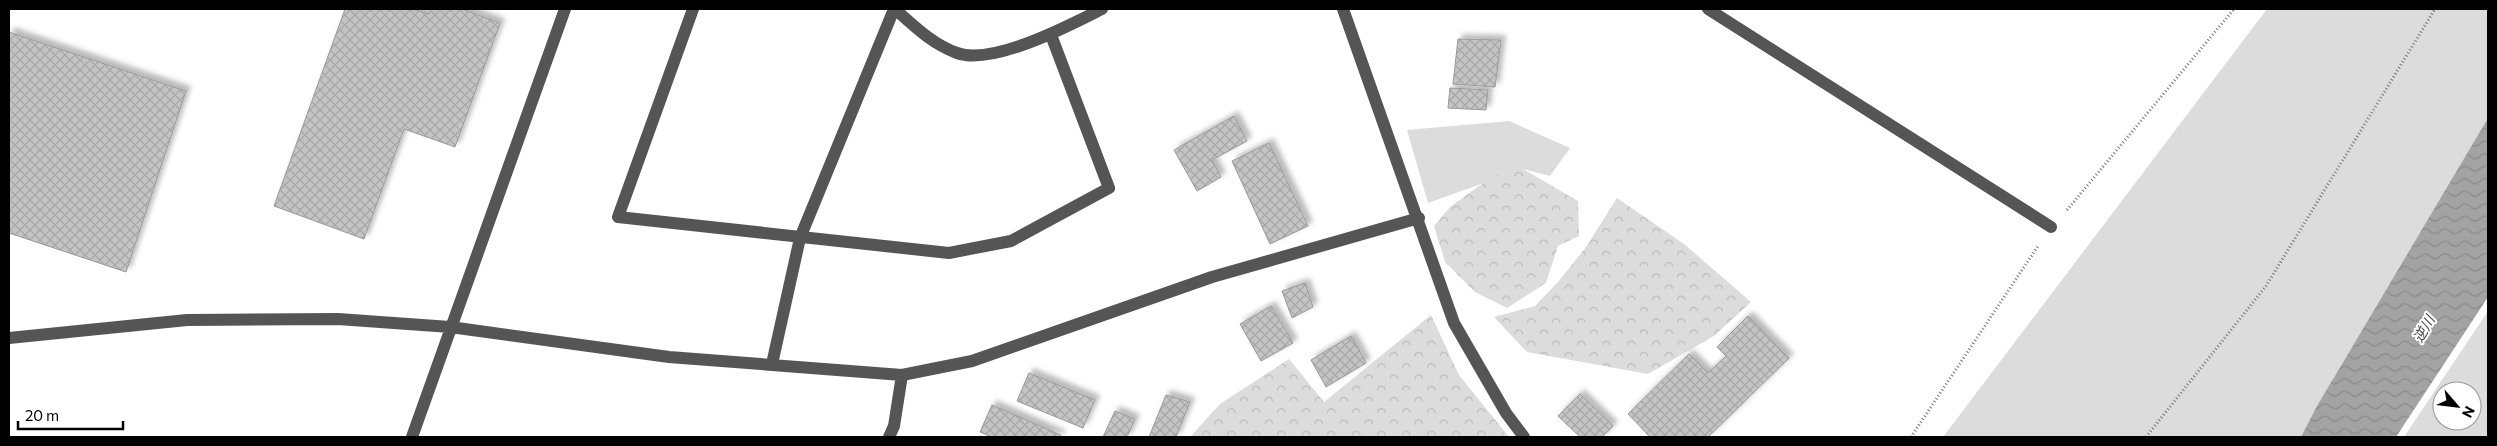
<svg xmlns="http://www.w3.org/2000/svg" width="2497" height="446" font-family="Commissioner,'Noto Sans JP',sans-serif">
<defs>
<pattern id="forest-crowns" width="20" height="18" patternUnits="userSpaceOnUse" patternTransform="scale(1.25)"><rect width="20" height="18" fill="#dcdcdc"/><path d="M2 6a3 3 0 1 1 6 0M12 15a3 3 0 1 1 6 0" fill="none" stroke="#bbb"/></pattern>
<pattern id="water-waves" width="16" height="10" patternUnits="userSpaceOnUse" patternTransform="scale(1.25)"><rect width="16" height="10" fill="#a3a3a3"/><path d="M0 5q4-4 8 0t8 0" fill="none" stroke="#8b8b8b"/></pattern>
<pattern id="building-cross-hatch" width="8" height="8" patternUnits="userSpaceOnUse" patternTransform="scale(1.25)"><rect width="8" height="8" fill="#c4c4c4"/><path d="M0 0l8 8M0 8l8-8" fill="none" stroke="#a7a7a7"/></pattern>
<filter id="shadow"><feDropShadow dx="4.5" dy="-4.5" stdDeviation="2.5" flood-color="#0004"/></filter>
</defs>
<rect width="100%" height="100%" fill="#fff"/>
<path fill="#dcdcdc" fill-rule="evenodd" d="M 2267,9 L 2488,9 L 2488,118 L 2333,379 L 2317,437 L 1943,437 Z
M 1509,121 L 1570,148 L 1550,176 L 1523,169 L 1428,203 L 1407,130 Z
M 2488,311 L 2488,437 L 2404,437 ZM 2442,391 L 2472,391 L 2472,421 L 2442,421 Z"/>
<path fill="url(#forest-crowns)" d="M 1523,169 L 1578,201 L 1579,236 L 1558,246 L 1546,283 L 1507,308 L 1475,292 L 1445,262 L 1434,226 L 1450,207 L 1493,176 Z
M 1617,198 L 1684,244 L 1751,302 L 1714,336 L 1648,374 L 1527,352 L 1494,317 L 1535,306 L 1558,282 L 1586,247 Z
M 1431,315 L 1459,375 L 1509,437 L 1190,437 L 1220,404 L 1289,359 L 1324,402 Z"/>
<path fill="url(#water-waves)" d="M 2488,118 L 2488,297 L 2396,437 L 2301,437 L 2317,406 Z"/>
<path fill="url(#building-cross-hatch)" stroke="#999" filter="url(#shadow)" d="M 345,9 L 413,9 L 429,14 L 431,9 L 462,9 L 500,23 L 455,147 L 404,129 L 364,239 L 274,206 Z
M 9,32 L 186,91 L 126,272 L 9,233 Z
M 1458,39 L 1501,40 L 1495,87 L 1453,84 Z
M 1450,88 L 1488,90 L 1486,110 L 1448,108 Z
M 1234,116 L 1247,141 L 1212,160 L 1221,177 L 1197,191 L 1174,150 Z
M 1269,143 L 1308,226 L 1270,244 L 1232,161 Z
M 1305,283 L 1313,307 L 1292,318 L 1282,291 Z
M 1271,306 L 1293,343 L 1261,361 L 1240,324 Z
M 1748,316 L 1789,358 L 1708,437 L 1650,437 L 1628,414 L 1689,354 L 1708,373 L 1726,356 L 1717,347 Z
M 1351,336 L 1366,363 L 1326,387 L 1311,360 Z
M 1029,373 L 1095,400 L 1083,428 L 1017,401 Z
M 1580,394 L 1613,426 L 1602,437 L 1580,437 L 1558,416 Z
M 1166,395 L 1190,402 L 1176,437 L 1149,437 Z
M 992,405 L 1061,435 L 1060,437 L 992,437 L 980,432 Z
M 1115,411 L 1135,419 L 1127,437 L 1103,437 Z"/>
<g fill="none" stroke-linecap="round" stroke-linejoin="round">
<path stroke="#777" stroke-width="3" stroke-dasharray="1 2.5" stroke-linecap="butt" d="M 2067,210 L 2234,9
M 1911,437 L 2038,246
M 2146,437 L 2266,286 L 2435,9"/>
<path stroke="#555" stroke-width="12" d="M 693,9 L 618,217 L 949,253 L 1011,241 L 1109,188 L 1051,35
M 895,9 C 914,26 932,44 957,53 C 993,66 1070,25 1102,9
M 1343,9 L 1454,323 L 1506,413 L 1524,437
M 1708,9 L 2051,227
M 9,338 L 187,320 L 338,319 L 450,327 L 669,357 L 902,375 L 972,361 L 1212,277 L 1419,218
M 772,364 L 800,238 L 894,9
M 412,437 L 565,9
M 889,437 L 894,426 L 902,375"/>
</g>
<g text-anchor="middle" stroke-width="4" stroke-linejoin="round" paint-order="stroke">
<g font-size="14" font-style="italic" fill="#444" stroke="#fff">
<text transform="translate(2424 329) rotate(-60)" y="5">逆川</text>
</g>
</g>
<rect width="2497" height="446" fill="none" stroke="#000000" stroke-width="20"/>
<g transform="translate(2457 406) rotate(118)"><circle r="24" fill="#ffffff" stroke="#999999"/>
<path d="M0-4L9 19L0 12L-9 19Z" fill="#000000"/>
<text y="-8" font-size="14" font-weight="bold" text-anchor="middle" fill="#000000">N</text>
</g>
<path d="M18 421v8h105v-8" fill="none" stroke="#000000" stroke-width="2.5"/>
<text x="25" y="421" font-size="15" fill="#000000" stroke="#ffffff" stroke-width="4" paint-order="stroke">20 m</text>
</svg>
